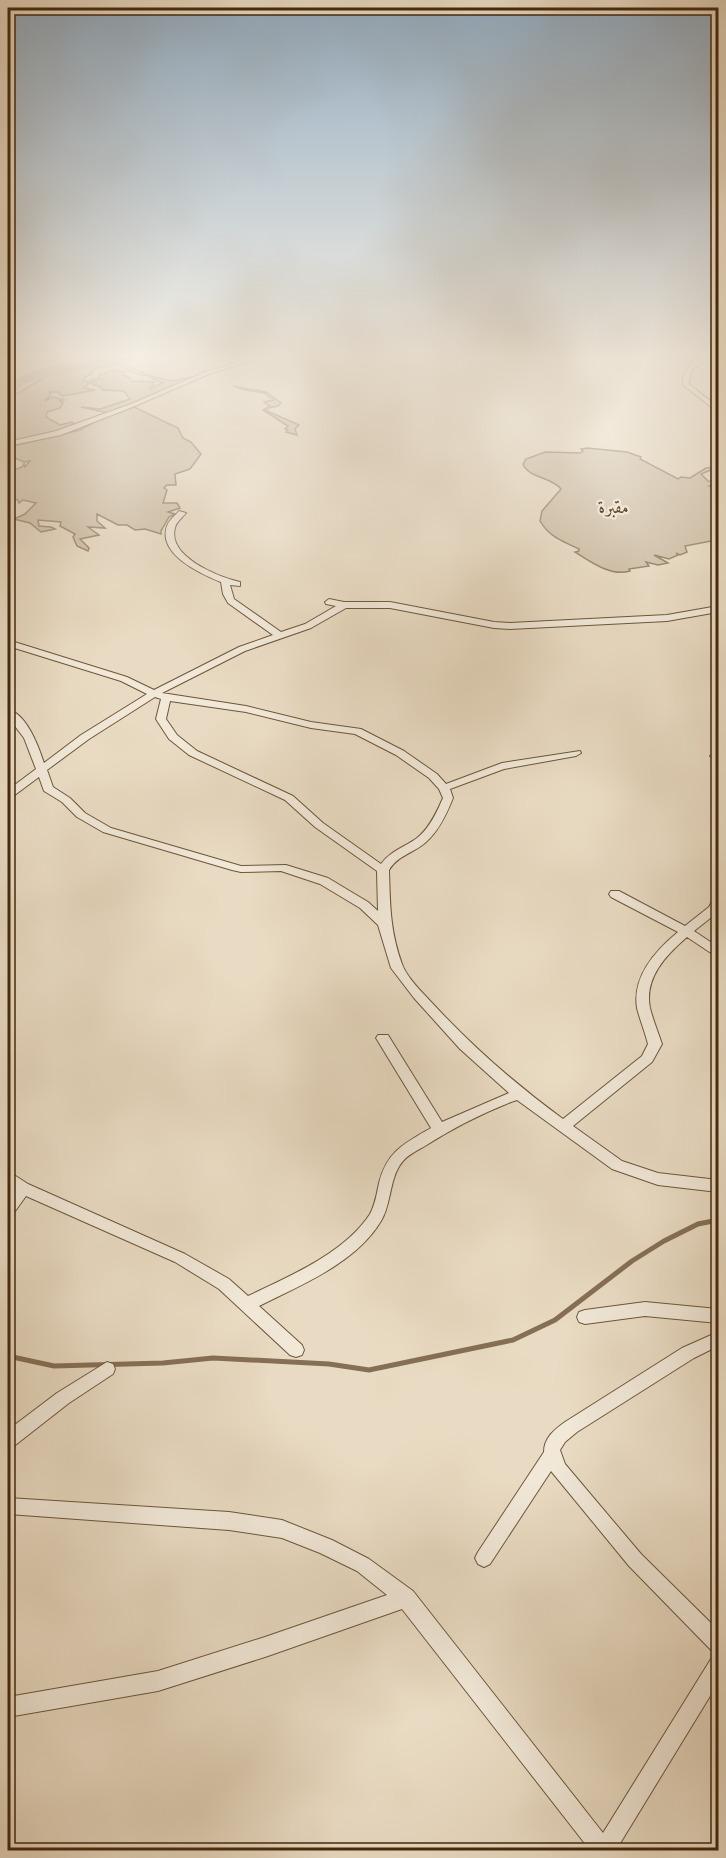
<svg xmlns="http://www.w3.org/2000/svg" width="726" height="1858" font-family="'IM FELL English',Amiri,serif">
<rect width="100%" height="100%" fill="#e9dbc3"/>
<filter id="stains"><feTurbulence type="fractalNoise" baseFrequency=".00333" numOctaves="4"/><feColorMatrix values="0 0 0 0 .2 0 0 0 0 .09 0 0 0 0 .02 0 0 0 .5 -.17"/></filter>
<radialGradient id="worn" r=".72"><stop offset=".6" stop-color="#630" stop-opacity="0"/><stop offset="1" stop-color="#630" stop-opacity=".3"/></radialGradient>
<path fill="#cdbda4" stroke="#887358" stroke-width="1.5" d="M 106,362 L 120,362 L 150,376 L 136,374 L 118,364 L 92,369 L 94,370 L 91,373 L 92,374 L 85,377 L 83,381 L 95,382 L 92,379 L 99,379 L 98,376 C 109,372 112,368 126,372 L 123,375 L 130,378 L 131,381 L 154,382 L 151,388 L 163,383 L 151,378 L 151,376 L 172,381 L 193,377 L 176,387 L 108,413 L 81,407 L 100,409 L 130,399 L 124,391 L 102,390 L 99,386 L 89,383 L 84,388 L 95,390 C 83,393 76,393 62,396 L 58,392 L 49,392 L 51,395 L 44,401 L 53,397 L 64,400 L 60,401 L 63,403 L 60,408 L 47,412 L 46,417 L 60,425 L 72,422 L 74,424 L 60,431 L 35,438 L 8,443 L 8,399 L 47,376 Z
M 233,386 L 266,392 L 281,403 L 278,406 L 268,408 L 267,411 L 299,425 L 295,429 L 297,435 L 286,432 L 288,430 L 285,429 L 288,426 L 263,410 L 270,406 L 264,402 L 273,400 L 264,393 L 245,390 Z
M 134,407 L 178,428 L 183,438 L 191,442 L 201,454 L 190,469 L 175,474 L 176,485 L 167,485 L 164,488 L 167,490 L 163,503 L 177,503 L 180,508 L 168,512 L 175,514 L 169,517 L 161,531 L 161,534 L 145,529 L 135,530 L 127,525 L 118,525 L 97,514 L 97,521 L 105,528 L 88,527 L 99,535 L 80,539 L 89,548 L 88,551 L 77,546 L 73,537 L 75,534 L 60,526 L 61,522 L 38,520 L 39,526 L 51,527 L 55,529 L 41,532 L 30,523 L 14,519 L 25,514 L 36,503 L 23,500 L 19,503 L 18,500 L 8,497 L 8,472 L 22,467 L 24,464 L 25,467 L 30,461 L 24,462 L 8,455 L 8,447 L 80,430 L 103,417 Z
M 587,448 L 627,452 L 641,457 L 640,459 L 678,479 L 681,477 L 690,478 L 706,468 L 718,467 L 701,474 L 708,481 L 718,482 L 718,486 L 713,484 L 709,486 L 718,488 L 718,543 L 711,541 L 685,546 L 687,552 L 680,555 L 676,553 L 678,555 L 669,559 L 654,555 L 668,563 L 658,565 L 646,562 L 649,566 L 629,569 L 630,571 C 611,577 591,562 575,552 L 579,551 L 579,549 C 564,542 549,537 540,521 L 542,511 L 561,489 C 552,477 528,478 523,464 L 526,459 L 545,452 L 580,453 L 583,451 L 581,449 Z"/>
<g fill="none" stroke-linecap="round" stroke-linejoin="round">
<path stroke="#856f55" stroke-width="5" d="M 8,1356 L 54,1366 L 163,1363 L 213,1358 L 329,1364 L 369,1370 L 513,1340 L 555,1320 L 632,1261 L 664,1241 L 698,1224 L 718,1220"/>
<path fill="#b19e85" fill-rule="evenodd" d="M 119,355 L 146,355 L 139,359 L 39,379 L 23,384 L 13,394 L 8,395 L 8,384 C 24,367 93,360 119,355 Z"/>
<g stroke="#6c563a" stroke-width="2">
<path id="minor" d="M 262,355 L 271,355 L 209,374 L 135,406 L 61,435 L 8,446 L 8,442 L 56,431 L 131,404 L 205,372 Z
M 705,355 L 712,355 L 691,371 L 689,384 L 718,407 L 718,412 L 683,385 C 682,369 692,362 705,355 Z
M 179,511 L 186,513 C 182,518 176,522 175,528 C 167,557 219,577 240,582 L 240,586 L 230,585 L 234,599 L 281,632 L 305,624 L 336,606 L 326,604 L 325,602 L 329,599 L 344,602 L 390,602 L 494,622 L 510,623 L 667,615 L 718,606 L 718,612 L 667,621 L 510,629 L 494,628 L 390,608 L 346,608 L 311,628 L 245,651 L 162,693 L 246,706 L 311,722 L 361,729 L 404,751 L 437,774 L 446,784 L 502,763 L 580,751 L 581,753 L 576,756 L 504,769 L 450,789 L 453,798 C 447,813 439,831 426,842 C 414,853 398,855 389,870 C 390,905 390,931 402,964 C 407,978 423,993 433,1004 C 473,1047 515,1084 563,1119 L 642,1056 L 648,1044 C 645,1032 640,1020 637,1008 C 632,976 656,950 678,932 L 611,897 L 609,894 L 611,891 L 619,891 L 685,926 L 709,907 L 714,898 L 718,897 L 718,912 L 694,931 L 718,947 L 718,956 L 714,955 L 687,937 C 666,955 644,978 650,1008 C 653,1020 658,1032 662,1044 L 652,1062 L 573,1126 L 622,1161 L 658,1173 L 718,1180 L 718,1192 L 658,1185 L 612,1169 L 517,1100 L 511,1102 C 481,1114 453,1128 425,1146 C 418,1150 409,1154 403,1161 C 389,1177 392,1203 381,1221 C 356,1263 301,1285 259,1306 L 302,1345 L 304,1350 L 302,1355 L 296,1357 L 290,1355 L 219,1289 L 175,1262 L 26,1196 L 13,1214 L 8,1216 L 8,1199 L 14,1189 L 8,1184 L 8,1171 L 28,1184 L 185,1254 L 229,1279 L 248,1296 C 288,1277 345,1253 370,1214 C 375,1205 377,1193 379,1183 C 387,1151 405,1143 431,1128 L 376,1038 L 378,1035 L 388,1035 L 442,1122 L 509,1093 L 460,1049 L 414,998 L 391,968 L 378,925 L 360,908 L 320,884 L 281,871 L 241,872 L 232,870 L 103,832 L 77,817 L 62,802 L 44,791 L 39,777 L 12,797 L 8,798 L 8,790 L 36,769 L 24,738 L 8,717 L 8,709 C 27,715 38,745 44,763 L 81,735 L 147,694 L 121,681 L 8,646 L 8,640 L 127,677 L 154,690 L 239,647 L 273,635 L 228,603 L 223,594 L 221,582 C 201,574 157,554 167,526 C 169,520 175,516 179,511 ZM 155,697 L 161,699 L 156,719 L 169,739 L 189,755 L 285,800 L 315,827 L 377,871 L 378,911 L 368,902 L 328,878 L 286,865 L 241,866 L 111,828 L 85,813 L 70,798 L 53,787 L 47,770 L 89,739 ZM 170,701 L 246,712 L 311,728 L 355,734 L 396,755 L 429,778 L 439,789 L 443,798 C 437,812 429,829 417,838 C 405,847 390,851 381,864 L 323,823 L 293,796 L 197,751 L 177,735 L 166,719 Z
M 715,753 L 718,754 L 718,761 L 710,756 Z
M 645,1302 L 718,1309 L 718,1323 L 645,1316 L 585,1324 L 579,1322 L 577,1317 L 579,1312 L 585,1310 Z
M 718,1332 L 718,1346 L 694,1358 L 577,1432 L 565,1442 L 560,1450 L 565,1464 L 641,1554 L 718,1630 L 718,1652 L 711,1650 L 629,1566 L 551,1471 L 490,1564 L 484,1567 L 478,1564 L 475,1558 L 478,1552 L 544,1452 C 544,1438 554,1430 565,1422 L 682,1348 Z
M 107,1362 L 113,1364 L 115,1369 L 113,1374 L 69,1403 L 14,1446 L 8,1448 L 8,1430 L 57,1393 Z
M 8,1498 L 229,1512 L 282,1520 L 332,1540 L 369,1559 L 413,1591 L 603,1833 L 711,1659 L 718,1656 L 718,1683 L 616,1850 L 590,1850 L 402,1609 L 265,1657 L 158,1691 L 8,1717 L 8,1697 L 158,1671 L 265,1637 L 387,1595 L 357,1571 L 320,1553 L 282,1538 L 229,1530 L 8,1514 Z"/>
</g>
<use href="#minor" fill="#f1e8d8" fill-rule="evenodd"/>
</g>
<linearGradient id="sky" x2="0" y2="1"><stop stop-color="#92abc0"/><stop offset="0.58" stop-color="#f5efe4"/><stop offset="1" stop-color="#f5efe4" stop-opacity="0"/></linearGradient>
<rect width="726" height="615" fill="url(#sky)"/>
<g text-anchor="middle" stroke-width="4.5" stroke-linejoin="round" paint-order="stroke">
<g font-size="18" font-style="italic" fill="#5f472a" stroke="#f1e8d8">
<text x="614" y="513">مقبرة</text>
</g>
</g>
<rect width="726" height="1858" fill="none" stroke="#e9dbc3" stroke-width="30"/>
<rect x="9" y="9" width="708" height="1840" fill="none" stroke="#43290c" stroke-width="3"/>
<rect x="15" y="15" width="696" height="1828" fill="none" stroke="#43290c" stroke-width="1.5"/>
<rect width="100%" height="100%" filter="url(#stains)"/>
<rect width="100%" height="100%" fill="url(#worn)"/>
</svg>
